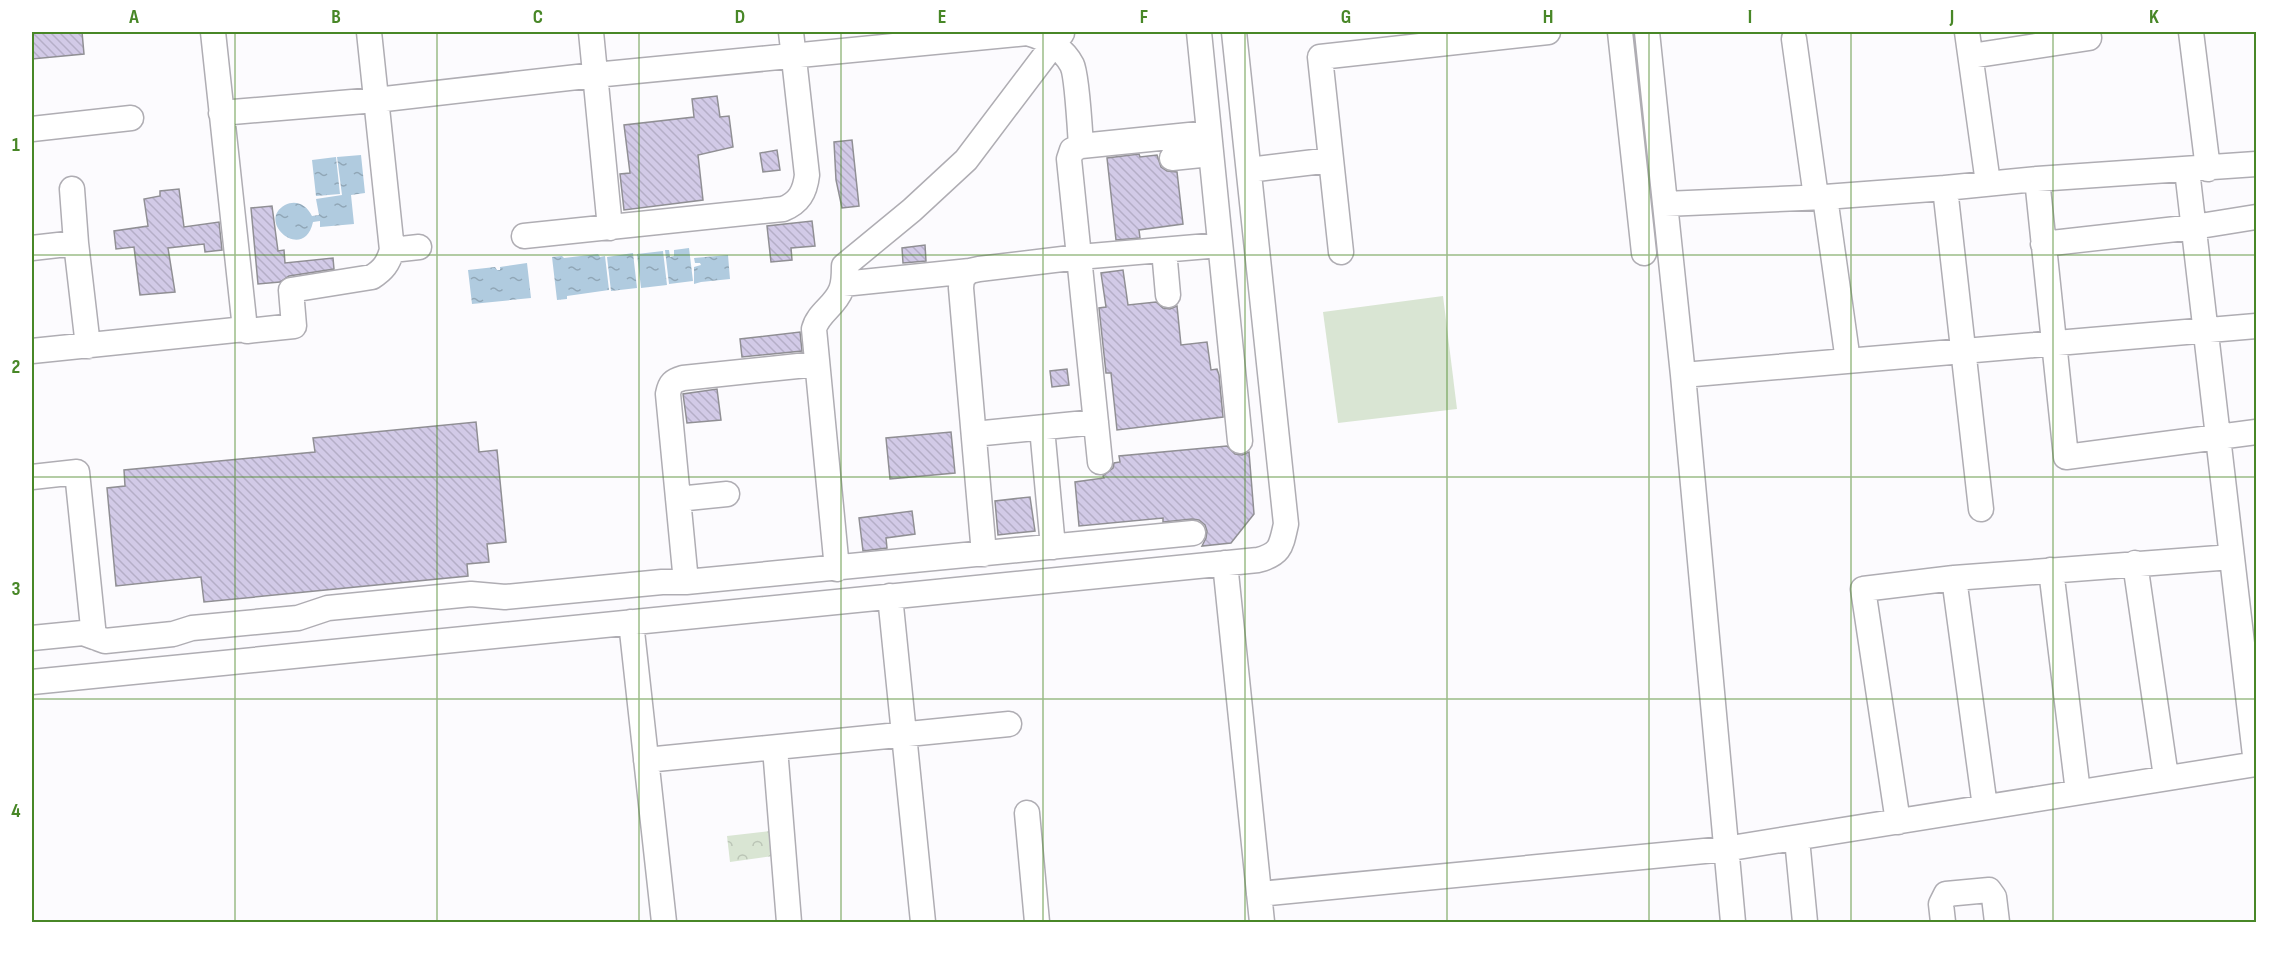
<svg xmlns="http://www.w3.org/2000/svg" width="2288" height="954" font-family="'Sofia Sans Condensed',sans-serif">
<defs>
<pattern id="forest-crowns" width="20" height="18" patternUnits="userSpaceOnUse" patternTransform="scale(1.5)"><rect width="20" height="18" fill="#d9e5d3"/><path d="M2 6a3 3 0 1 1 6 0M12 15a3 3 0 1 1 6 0" fill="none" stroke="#bbc5b6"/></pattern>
<pattern id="water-ripples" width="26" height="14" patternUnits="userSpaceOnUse" patternTransform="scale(1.5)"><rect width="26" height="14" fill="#b0cbdf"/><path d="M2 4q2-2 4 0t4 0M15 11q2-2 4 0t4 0" fill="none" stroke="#90a6b6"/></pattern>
<pattern id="building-back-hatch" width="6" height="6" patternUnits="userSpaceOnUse" patternTransform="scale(1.5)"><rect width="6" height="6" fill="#d2cae7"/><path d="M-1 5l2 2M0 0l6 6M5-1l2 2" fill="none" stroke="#b5aec7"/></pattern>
</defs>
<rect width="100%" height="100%" fill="#fcfbfe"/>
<path fill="url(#forest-crowns)" d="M 770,831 L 773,856 L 730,862 L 727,836 Z"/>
<path fill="#d9e5d3" d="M 1443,296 L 1457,409 L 1338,423 L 1323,312 Z"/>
<path fill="url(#water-ripples)" d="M 361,155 L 365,193 L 351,195 L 354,224 L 320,227 L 320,221 L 313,222 C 304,263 255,222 285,205 C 296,199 307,205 312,216 L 319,215 L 316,199 L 342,195 L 337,157 Z
M 336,157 L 340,194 L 316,196 L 312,160 Z
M 689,248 L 693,281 L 669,284 L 665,250 L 669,250 L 670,257 L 674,256 L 674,250 Z
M 663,251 L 667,285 L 641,288 L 637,254 Z
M 633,253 L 637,288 L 611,291 L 607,257 Z
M 598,254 L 600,257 L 605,256 L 609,290 L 567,296 L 567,299 L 557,300 L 552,257 L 562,256 L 564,258 Z
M 728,255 L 730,279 L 701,282 L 694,284 L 694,267 L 701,265 L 700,263 L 695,263 L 694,258 Z
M 527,263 L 531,298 L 472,304 L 468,270 L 495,267 L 497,270 L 500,270 L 500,267 Z"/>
<path fill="url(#building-back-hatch)" stroke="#908f94" stroke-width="1.5" d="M 32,32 L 82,32 L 84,54 L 32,59 Z
M 717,96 L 720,117 L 729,116 L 733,147 L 698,155 L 703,200 L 624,210 L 620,174 L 630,173 L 624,125 L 694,117 L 692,99 Z
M 852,140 L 859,206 L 842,208 L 836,180 L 834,142 Z
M 777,150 L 780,170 L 763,172 L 760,153 Z
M 1139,154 L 1140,157 L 1157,155 L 1161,167 L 1167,171 L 1177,172 L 1183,224 L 1139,230 L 1140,238 L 1116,240 L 1107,158 Z
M 179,189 L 184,227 L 219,222 L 222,250 L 205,252 L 204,244 L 168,248 L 175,292 L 140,295 L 134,247 L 116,249 L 114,231 L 148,226 L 144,199 L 160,196 L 160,191 Z
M 272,206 L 278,251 L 284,250 L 285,263 L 333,258 L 334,269 L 289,276 L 280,282 L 258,284 L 251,208 Z
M 812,221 L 815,246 L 791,248 L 792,260 L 771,262 L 767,226 Z
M 925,245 L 926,261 L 903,263 L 902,248 Z
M 1123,270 L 1128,305 L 1156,302 L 1163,308 L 1170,309 L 1177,306 L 1181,345 L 1207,342 L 1211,370 L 1217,369 L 1219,375 L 1223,417 L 1117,430 L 1111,373 L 1106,373 L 1099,308 L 1106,307 L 1101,273 Z
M 800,332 L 802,351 L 742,357 L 740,339 Z
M 1067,369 L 1069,385 L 1052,387 L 1050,371 Z
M 717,389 L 721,420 L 687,423 L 683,394 Z
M 476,422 L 479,452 L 497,450 L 506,542 L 487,544 L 489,562 L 467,564 L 468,576 L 204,602 L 201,577 L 116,586 L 107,488 L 125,486 L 124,470 L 315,452 L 313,438 Z
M 951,432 L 955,473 L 890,479 L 886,438 Z
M 1227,446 L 1235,454 L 1242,455 L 1249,452 L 1254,514 L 1231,543 L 1202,546 L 1206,538 L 1207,531 L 1205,525 L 1199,520 L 1192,519 L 1163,522 L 1163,518 L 1079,526 L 1075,482 L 1104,478 L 1103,476 L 1113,468 L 1114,463 L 1120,462 L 1119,456 Z
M 1030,497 L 1035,531 L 998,535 L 995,501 Z
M 912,511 L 915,534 L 886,538 L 887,548 L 863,551 L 859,518 Z"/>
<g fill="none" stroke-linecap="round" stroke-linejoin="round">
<g stroke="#afadb3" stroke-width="27">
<path id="minor" d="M 591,32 L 610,228
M 1199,32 L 1240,441
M 1620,32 L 1644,253
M 1647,32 L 1683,375 L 1733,922
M 1967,32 L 1988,183
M 2191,32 L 2208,169
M 1794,39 L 1816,197
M 1971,56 L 2089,38 L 2088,32
M 221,113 L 376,100 L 595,75 L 1027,33 C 1045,38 1063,48 1072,65 C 1077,75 1080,131 1081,146 L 1072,150 L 1069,159 L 1100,462
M 32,129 L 131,118
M 1081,146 L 1209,133
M 1172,158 L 1211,154
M 1249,170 L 1331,160
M 2187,170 L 2256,764
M 2037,179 L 2066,457 L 2256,432
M 1945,188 L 1981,509
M 72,189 L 76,243 L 88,346
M 1825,197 L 1848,361
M 1665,204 L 1825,197 L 1945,188 L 2037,179 L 2256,164
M 524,236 L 783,209 C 799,203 805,192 807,175 L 791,32
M 2043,244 L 2194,227 L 2256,217
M 32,248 L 76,243
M 392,250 L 419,247
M 1164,250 L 1168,295
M 1341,252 L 1320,57 L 1548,32
M 843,284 L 970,271
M 245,329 L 247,331 L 294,326 L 291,290 L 372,277 C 383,270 388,264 392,250 L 369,32
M 32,351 L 245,329 L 213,32
M 1683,375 L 2256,326
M 1042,428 L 1053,547
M 974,434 L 1096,422
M 32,477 L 77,472 L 94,637
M 678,499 L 727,494
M 984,554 L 961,288 L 962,278 L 970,271 L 979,269 L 1079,257 L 1220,245
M 1225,563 L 1262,922
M 2135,563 L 2166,777
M 837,569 L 814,329 C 818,313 835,306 841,290 C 844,283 844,273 844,266 L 912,210 L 966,160 L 1062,33
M 2051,570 L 2078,792
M 1954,578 L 1985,807
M 686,582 L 668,394 C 670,383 673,381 683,378 L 817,364
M 890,596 L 923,922
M 631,622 L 664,922
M 32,638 L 83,633 L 105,641 L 173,634 L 192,628 L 298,618 L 328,608 L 471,594 L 505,597 L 662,582 L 686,582 L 1193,533
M 32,682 L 1258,560 C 1281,554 1281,546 1286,524 L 1234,32
M 775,748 L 789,922
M 646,760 L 1009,724
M 1027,813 L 1037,922
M 1898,822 L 1863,589 L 1954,578 L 2232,557
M 1797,839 L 1805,922
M 1259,894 L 1725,849 L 2256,764
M 1943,922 L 1941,904 L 1946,894 L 1989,890 L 1994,897 L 1997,922"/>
</g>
<use href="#minor" stroke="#fff" stroke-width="24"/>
</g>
<path fill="none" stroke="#488727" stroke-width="1.5" stroke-opacity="0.55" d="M 235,32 L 235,922M 437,32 L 437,922M 639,32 L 639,922M 841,32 L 841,922M 1043,32 L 1043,922M 1245,32 L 1245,922M 1447,32 L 1447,922M 1649,32 L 1649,922M 1851,32 L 1851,922M 2053,32 L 2053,922M 32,255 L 2256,255M 32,477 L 2256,477M 32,699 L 2256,699"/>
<rect width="2288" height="954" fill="none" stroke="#ffffff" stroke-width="66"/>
<rect x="33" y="33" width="2222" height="888" fill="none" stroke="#488727" stroke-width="2"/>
<g font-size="20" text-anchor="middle" font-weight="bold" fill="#488727">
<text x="134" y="23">A</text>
<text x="336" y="23">B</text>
<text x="538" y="23">C</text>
<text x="740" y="23">D</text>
<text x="942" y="23">E</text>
<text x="1144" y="23">F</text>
<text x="1346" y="23">G</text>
<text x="1548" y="23">H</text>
<text x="1750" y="23">I</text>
<text x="1952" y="23">J</text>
<text x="2154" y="23">K</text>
<text x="16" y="151">1</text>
<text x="16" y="373">2</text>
<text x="16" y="595">3</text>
<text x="16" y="817">4</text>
</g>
</svg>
